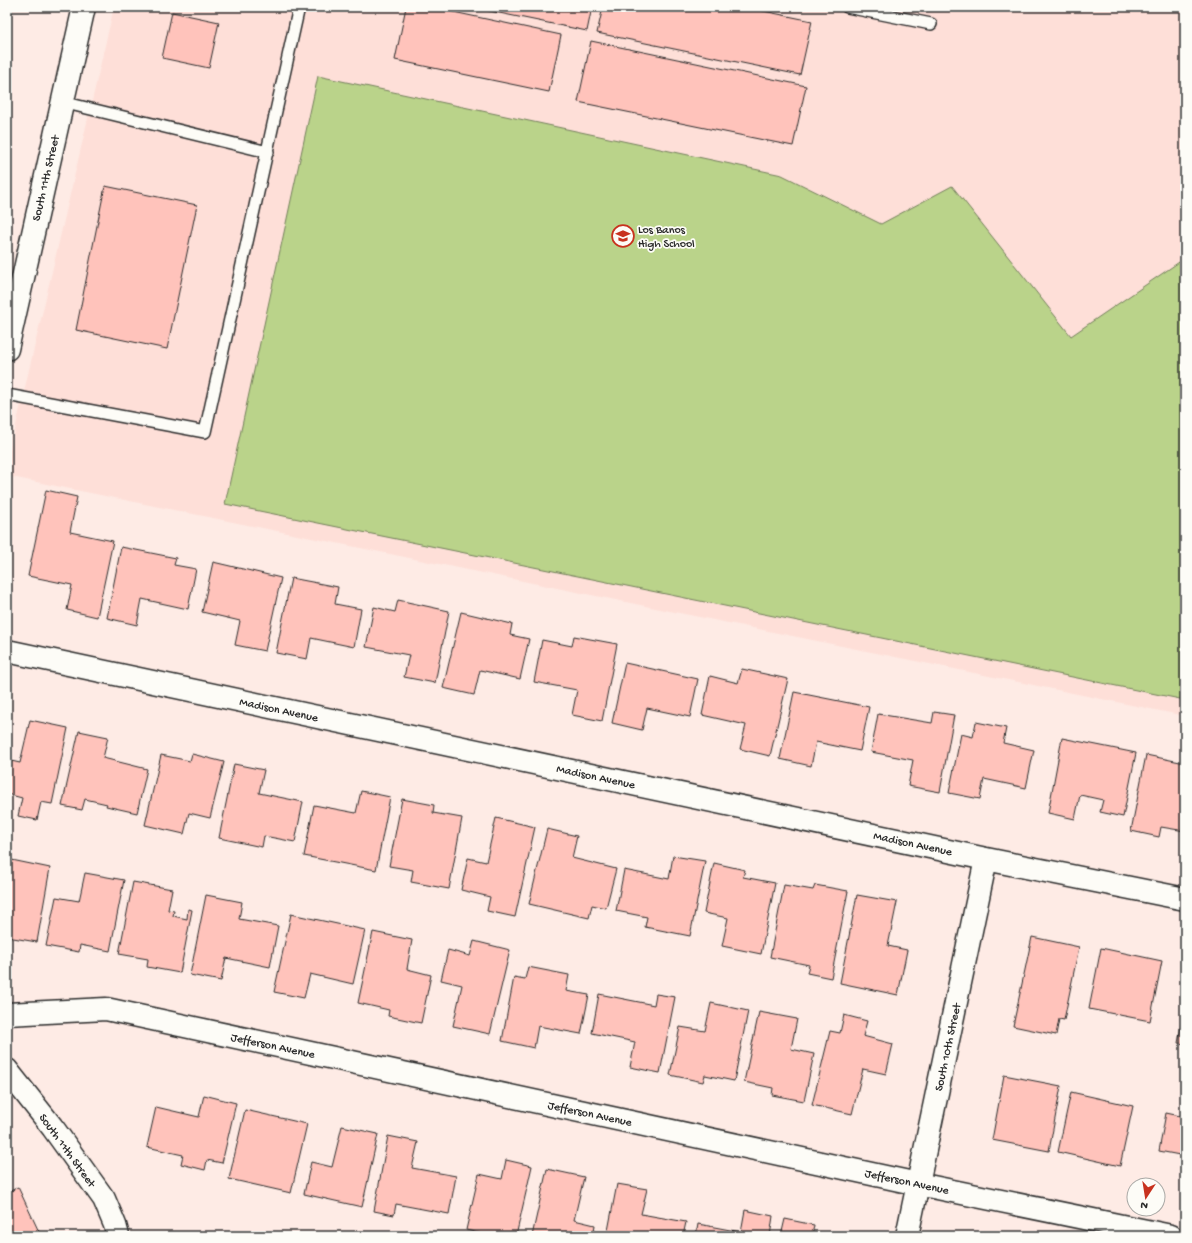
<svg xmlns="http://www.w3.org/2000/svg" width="1192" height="1243" font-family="'Gochi Hand',sans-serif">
<rect width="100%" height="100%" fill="#feebe5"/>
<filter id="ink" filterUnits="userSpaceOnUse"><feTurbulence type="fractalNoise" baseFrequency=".025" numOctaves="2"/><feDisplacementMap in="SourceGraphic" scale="8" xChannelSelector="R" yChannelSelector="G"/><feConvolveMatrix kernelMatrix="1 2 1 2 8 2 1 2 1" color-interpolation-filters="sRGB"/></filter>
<g filter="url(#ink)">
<path fill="#fedfd8" d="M 114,7 L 1185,7 L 1185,716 L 7,476 L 7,464 Z"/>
<path fill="#bad38a" stroke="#727f5a" d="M 318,76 L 782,175 L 881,224 L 952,186 L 1071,336 L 1185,258 L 1185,700 L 225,504 Z"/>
<path fill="#ffc3bb" stroke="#2b2b2b" d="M 406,7 L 430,7 L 561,35 L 549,92 L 395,60 Z
M 470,7 L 592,7 L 587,31 Z
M 603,7 L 744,7 L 812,21 L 800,75 L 597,33 Z
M 172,12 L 219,22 L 209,68 L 162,58 Z
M 591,41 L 806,86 L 793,146 L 578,102 Z
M 105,186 L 197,205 L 167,349 L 76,330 Z
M 46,490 L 77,497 L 70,532 L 113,541 L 97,617 L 67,610 L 72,585 L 28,576 Z
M 121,547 L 176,558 L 174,565 L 196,569 L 188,609 L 142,599 L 137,625 L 107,618 Z
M 213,562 L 281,578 L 265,651 L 235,645 L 240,621 L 202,612 Z
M 291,578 L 338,587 L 335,604 L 361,609 L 354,647 L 311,638 L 307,659 L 276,653 Z
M 398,600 L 449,611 L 435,683 L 404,677 L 409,655 L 366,647 L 374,607 L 395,612 Z
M 461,612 L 512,624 L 510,635 L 529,639 L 520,679 L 480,670 L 474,695 L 443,688 Z
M 574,636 L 617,644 L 602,721 L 572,715 L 577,690 L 534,682 L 542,640 L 572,646 Z
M 625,663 L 698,679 L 690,717 L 647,708 L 642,730 L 612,723 Z
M 742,669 L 788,679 L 770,756 L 740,749 L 746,725 L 702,715 L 710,676 L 738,683 Z
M 794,692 L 869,707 L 860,751 L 816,742 L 811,766 L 780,759 Z
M 934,712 L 954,715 L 940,792 L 908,786 L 913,760 L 871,752 L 878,714 L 932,723 Z
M 30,720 L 68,728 L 52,804 L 41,802 L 37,820 L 18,816 L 22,798 L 7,794 L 7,760 L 20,763 Z
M 976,722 L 1006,728 L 1003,743 L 1034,750 L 1026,788 L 984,779 L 980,799 L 949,793 L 961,734 L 973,737 Z
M 79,731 L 108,737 L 103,758 L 147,769 L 137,813 L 106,806 L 107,804 L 85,799 L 82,810 L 62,806 Z
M 1062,738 L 1136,753 L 1123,817 L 1100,812 L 1103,800 L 1080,795 L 1075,819 L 1048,813 Z
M 192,754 L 224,762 L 210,818 L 189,813 L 184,834 L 145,825 L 161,755 L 190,761 Z
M 1146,755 L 1185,763 L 1185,831 L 1161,827 L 1159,837 L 1131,831 Z
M 234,764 L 264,770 L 259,793 L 303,802 L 295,842 L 264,836 L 262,847 L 219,838 Z
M 361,791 L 390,797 L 376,870 L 304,856 L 314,805 L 356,813 Z
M 402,799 L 434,805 L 433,813 L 462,818 L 449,889 L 411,882 L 413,870 L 389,866 Z
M 496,818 L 535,827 L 515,917 L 487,911 L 490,897 L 461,890 L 468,858 L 486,862 Z
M 547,829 L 577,836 L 572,858 L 616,869 L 606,908 L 592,905 L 589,918 L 529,904 Z
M 673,856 L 705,861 L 690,936 L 645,927 L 647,917 L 616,911 L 624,870 L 669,879 Z
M 7,859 L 50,868 L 37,942 L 7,937 Z
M 714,863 L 745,870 L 743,877 L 775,883 L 761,954 L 722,946 L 728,918 L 704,913 Z
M 85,873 L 124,880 L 110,951 L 80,945 L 79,952 L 46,946 L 56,897 L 79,901 Z
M 133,882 L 172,889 L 168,910 L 174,911 L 173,916 L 187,919 L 188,909 L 192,910 L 180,973 L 147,967 L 148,959 L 119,954 Z
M 784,885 L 813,890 L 815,885 L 848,891 L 831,978 L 807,973 L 809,965 L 770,957 Z
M 206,895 L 242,902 L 239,919 L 278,926 L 270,967 L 226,958 L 221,981 L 190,975 Z
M 857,895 L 897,902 L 888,946 L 907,950 L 898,995 L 840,983 Z
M 291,914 L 365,930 L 353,984 L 310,974 L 304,998 L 274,992 Z
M 373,932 L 412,940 L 407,969 L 431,975 L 421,1023 L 388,1016 L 389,1010 L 358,1003 Z
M 1032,937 L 1079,947 L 1064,1020 L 1059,1019 L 1056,1035 L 1013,1026 Z
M 474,941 L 510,950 L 490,1034 L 453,1026 L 462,985 L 441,980 L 448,950 L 470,956 Z
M 1101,948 L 1162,961 L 1150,1021 L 1089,1009 Z
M 528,967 L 569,975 L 566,991 L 589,995 L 581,1034 L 538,1026 L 534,1048 L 502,1041 L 514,977 L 525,979 Z
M 599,994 L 654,1005 L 656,994 L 675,997 L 660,1073 L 630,1067 L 635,1042 L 592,1033 Z
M 711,1003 L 748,1011 L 734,1081 L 705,1075 L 703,1082 L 670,1075 L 680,1027 L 705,1031 Z
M 1185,1006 L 1185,1044 L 1178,1043 Z
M 759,1012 L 797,1019 L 791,1049 L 814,1054 L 804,1101 L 772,1095 L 773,1088 L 744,1082 Z
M 844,1015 L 867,1021 L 863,1036 L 893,1044 L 886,1074 L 863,1069 L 852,1114 L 812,1105 L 830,1031 L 840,1033 Z
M 1004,1075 L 1061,1086 L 1049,1151 L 992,1140 Z
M 1071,1092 L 1133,1106 L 1120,1166 L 1058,1152 Z
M 204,1095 L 236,1103 L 222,1163 L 207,1160 L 205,1170 L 181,1164 L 183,1155 L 147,1147 L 156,1107 L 199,1117 Z
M 245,1110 L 307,1124 L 291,1193 L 229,1179 Z
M 1166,1113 L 1185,1117 L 1185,1156 L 1159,1151 Z
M 342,1126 L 378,1134 L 362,1207 L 304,1194 L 311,1162 L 332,1167 Z
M 388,1136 L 418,1142 L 412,1168 L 456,1176 L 449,1214 L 396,1204 L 394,1215 L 374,1211 Z
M 506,1160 L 532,1166 L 516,1236 L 491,1236 L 466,1230 L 479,1174 L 502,1179 Z
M 547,1169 L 584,1177 L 574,1220 L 595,1225 L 593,1236 L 532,1236 Z
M 617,1184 L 647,1189 L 641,1214 L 686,1222 L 683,1236 L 607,1236 Z
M 18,1187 L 41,1236 L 7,1236 L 7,1193 Z
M 745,1210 L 773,1216 L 770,1236 L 696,1236 L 698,1224 L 741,1232 Z
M 785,1219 L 814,1225 L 812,1236 L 781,1236 Z"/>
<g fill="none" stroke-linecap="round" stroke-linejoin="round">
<g stroke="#2b2b2b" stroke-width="14">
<path id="lane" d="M 847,7 L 931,24
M 62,102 L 268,152
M 7,395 L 205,432 L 299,7"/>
</g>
<g stroke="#2b2b2b" stroke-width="25">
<path id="street" d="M 7,349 L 84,7
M 7,651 L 986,859 L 1185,899
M 7,1014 L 106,1009 L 918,1184 L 1171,1236
M 7,1070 L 53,1128 L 104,1199 L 115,1225 L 118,1236
M 907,1236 L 986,859"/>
</g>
<use href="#lane" stroke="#fdfcf7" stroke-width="11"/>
<use href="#street" stroke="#fdfcf7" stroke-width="22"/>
</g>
</g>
<defs>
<g id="school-ring" transform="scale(1.15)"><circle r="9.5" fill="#fdfcf7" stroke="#c8321e" stroke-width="1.5"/><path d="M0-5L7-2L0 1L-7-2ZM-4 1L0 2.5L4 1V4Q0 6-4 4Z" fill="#c8321e"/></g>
</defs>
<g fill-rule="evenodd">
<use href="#school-ring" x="623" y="236"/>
</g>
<g text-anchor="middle" stroke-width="3.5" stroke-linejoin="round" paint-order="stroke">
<g font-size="12" fill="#2b2b2b" stroke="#fdfcf7">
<text transform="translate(45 178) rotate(-77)" y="4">South 11th Street</text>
<text transform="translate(279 709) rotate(12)" y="4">Madison Avenue</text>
<text transform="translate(596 776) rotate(12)" y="4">Madison Avenue</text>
<text transform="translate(913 843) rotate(12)" y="4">Madison Avenue</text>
<text transform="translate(273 1045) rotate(12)" y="4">Jefferson Avenue</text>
<text transform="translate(947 1047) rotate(-78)" y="4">South 10th Street</text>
<text transform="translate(590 1113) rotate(12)" y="4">Jefferson Avenue</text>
<text transform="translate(68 1150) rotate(54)" y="4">South 11th Street</text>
<text transform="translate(907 1181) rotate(12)" y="4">Jefferson Avenue</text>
</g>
<g font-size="12" fill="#2b2b2b" stroke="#fdfcf7" text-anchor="start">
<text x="638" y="233">Los Banos<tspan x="638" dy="14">High School</tspan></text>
</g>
</g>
<rect width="1192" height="1243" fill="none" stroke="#fdfcf7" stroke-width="24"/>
<rect x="12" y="12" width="1168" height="1219" fill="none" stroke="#2b2b2b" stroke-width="1.5" filter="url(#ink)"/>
<g transform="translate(1146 1197) rotate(192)"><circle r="19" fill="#fdfcf7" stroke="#a9a8a5"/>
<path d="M0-3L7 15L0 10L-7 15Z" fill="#c8321e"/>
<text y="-6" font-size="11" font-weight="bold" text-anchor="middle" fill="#2b2b2b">N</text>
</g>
</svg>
